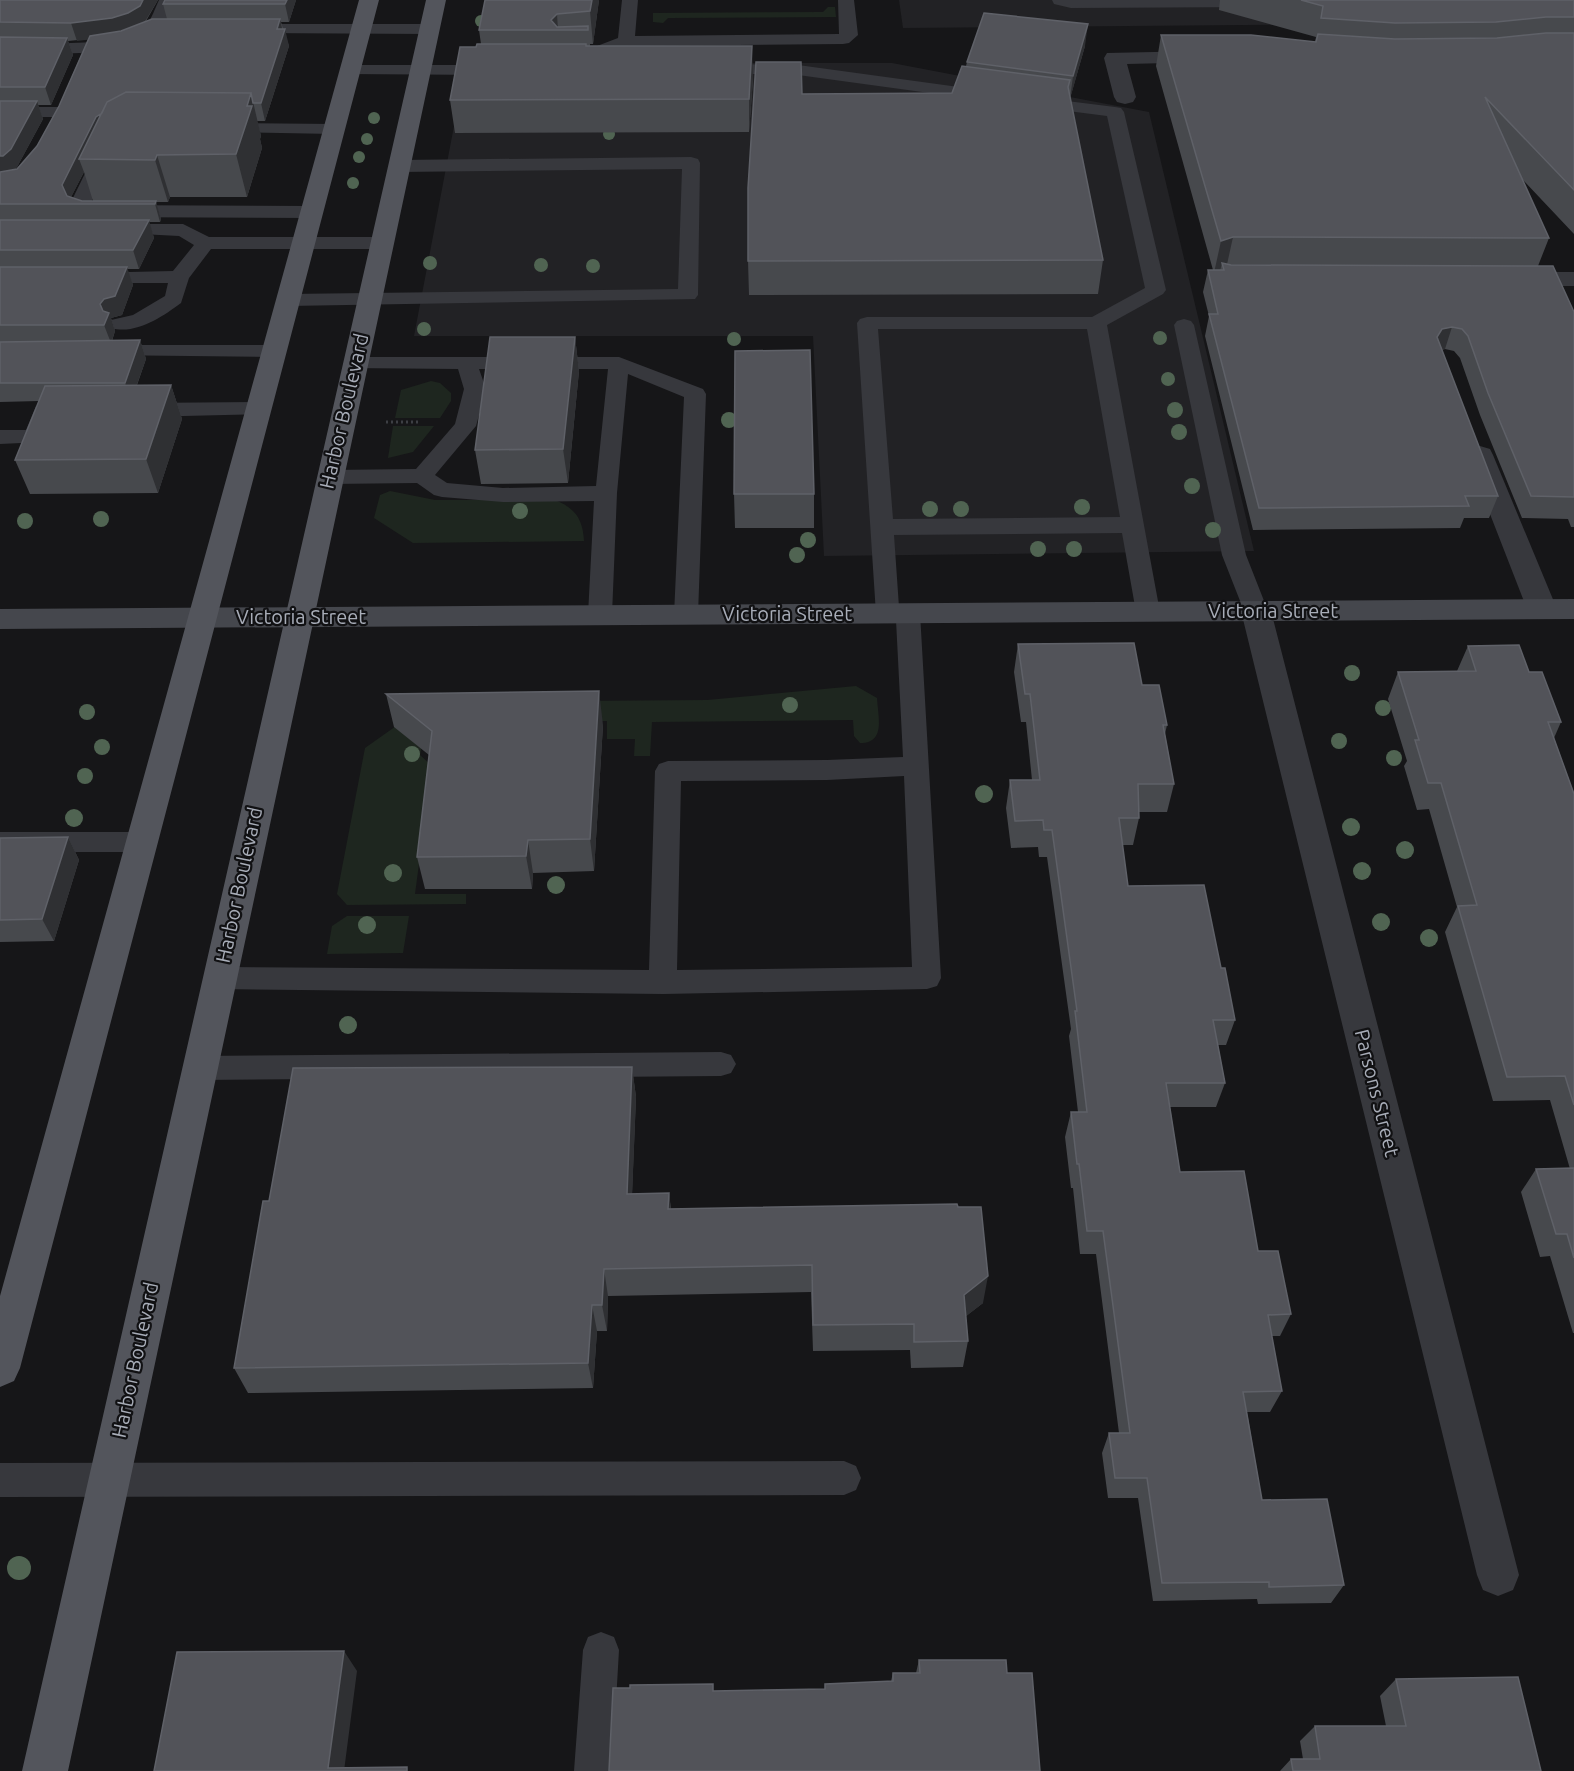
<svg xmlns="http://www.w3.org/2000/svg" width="1574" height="1771" font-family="Ubuntu,sans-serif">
<rect width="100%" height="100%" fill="#161618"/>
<path fill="#222225" d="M 899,0 L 1574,0 L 1574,22 L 903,28 Z
M 466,63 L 892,63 L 1149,112 L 1254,551 L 824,556 L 813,336 L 414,336 Z"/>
<path fill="#1e261f" d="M 828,7 L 835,7 L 836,17 L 668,18 L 663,23 L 653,22 L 653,13 L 823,12 Z
M 431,381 L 440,383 L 451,393 L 451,401 L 440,418 L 395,418 L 401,390 Z
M 393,426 L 434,426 L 413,452 L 388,458 Z
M 390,491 L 435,500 L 555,500 C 575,508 583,519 584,541 L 413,543 L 374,518 L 380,495 Z
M 856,686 L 877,698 C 878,717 886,743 860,743 L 854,736 L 853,720 L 652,722 L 650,756 L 634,756 L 635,739 L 607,739 L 607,721 L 426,722 L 420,755 L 432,766 L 415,894 L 466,894 L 466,904 L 347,905 L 337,894 L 365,748 L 430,702 L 707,700 Z
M 347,916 L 409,916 L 403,953 L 327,954 L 332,926 Z"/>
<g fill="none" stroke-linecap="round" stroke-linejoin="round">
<path stroke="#3d3f44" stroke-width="3" stroke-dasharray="2 3" stroke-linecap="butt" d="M 386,422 L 420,422"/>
<path fill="#37383d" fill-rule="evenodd" d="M 159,0 L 175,0 C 171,10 167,25 158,33 C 128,60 39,53 0,52 L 0,42 C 34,42 122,50 146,25 C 152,19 155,8 159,0 Z
M 622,0 L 638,0 L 635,36 L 839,34 L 838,0 L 854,0 L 858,35 L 849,43 L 843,44 L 628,46 L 600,56 L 572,57 L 569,53 L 572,49 L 597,46 L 618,38 Z
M 1052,0 L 1264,0 L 1265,2 L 1257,7 L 1071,8 L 1054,4 Z
M 248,24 L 430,24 L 436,25 L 439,29 L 436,33 L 430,34 L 242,33 L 239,29 L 242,25 Z
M 716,64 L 798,65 L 988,91 L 994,92 L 997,96 L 994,100 L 988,101 L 798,75 L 710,73 L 707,69 L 710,65 Z
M 351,65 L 492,65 L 498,66 L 501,70 L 498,74 L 492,75 L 345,74 L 342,70 L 345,66 Z
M 1035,97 L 1115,107 L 1121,108 L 1124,112 L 1166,290 L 1163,294 L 1107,325 L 1160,612 L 1156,618 L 1148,620 L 1140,618 L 1136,612 L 1122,533 L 894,535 L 899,607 L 908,605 L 916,607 L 920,613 L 941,978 L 937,986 L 927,989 L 663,994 L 219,989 L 209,986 L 205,978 L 209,970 L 219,967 L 649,970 L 655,771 L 659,764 L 668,761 L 827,760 L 903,757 L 896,620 L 888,622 L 880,620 L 876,614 L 857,323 L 860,319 L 867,317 L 1092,317 L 1145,288 L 1107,116 L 1029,106 L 1026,102 L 1029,98 ZM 878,329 L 1087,329 L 1120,517 L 893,519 ZM 904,776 L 912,967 L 677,970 L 681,781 L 827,780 Z
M 0,107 L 58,107 L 64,108 L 67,112 L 64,116 L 58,117 L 0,117 Z
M 224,123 L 334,124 L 340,125 L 343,129 L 340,133 L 334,134 L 218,132 L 215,128 L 218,124 Z
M 104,147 L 111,149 L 113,153 L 90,205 L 312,206 L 319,208 L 322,212 L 319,216 L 312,218 L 88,217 L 75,213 L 70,204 L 95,153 L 97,149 Z
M 691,157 L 698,159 L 700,163 L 698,295 L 695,299 L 288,306 L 281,304 L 278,300 L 281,296 L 288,294 L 678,289 L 682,169 L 399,172 L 392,170 L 390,166 L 392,162 L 399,160 Z
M 147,224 L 183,224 L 209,237 L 382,237 L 389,239 L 392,243 L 389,247 L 382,249 L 211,249 L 189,278 L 181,303 C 162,317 136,335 111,328 L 108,324 L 111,320 L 133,315 L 165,296 L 168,283 L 93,283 L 86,281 L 83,277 L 86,273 L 173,271 L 194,245 L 179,236 L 140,234 L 137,230 L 140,226 Z
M 1184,319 L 1191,321 L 1194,325 L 1246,555 L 1268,611 L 1264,617 L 1256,619 L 1248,617 L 1244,611 L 1222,555 L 1174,325 L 1177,321 Z
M 107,345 L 274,345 L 281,347 L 284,351 L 281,355 L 274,357 L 100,355 L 97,351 L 100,347 Z
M 355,357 L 619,357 L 703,389 L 706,394 L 698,615 L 694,621 L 686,623 L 678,621 L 674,615 L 684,397 L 628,374 L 617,493 L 612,615 L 608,621 L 600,623 L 592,621 L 588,615 L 594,501 L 503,502 L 442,497 L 434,495 L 417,483 L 330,484 L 322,482 L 319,477 L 322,472 L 330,470 L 416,469 L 455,424 L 464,389 L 458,369 L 348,368 L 345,363 L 348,358 ZM 479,369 L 608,369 L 596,486 L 503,488 L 447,483 L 435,475 L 476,426 L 486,389 Z
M 258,402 L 266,404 L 269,409 L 266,414 L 142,417 L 134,415 L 131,410 L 134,405 L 142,403 Z
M 44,404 L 52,406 L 55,411 L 42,442 L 0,444 L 0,430 L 26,430 L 36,406 Z
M 0,832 L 140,832 L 149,835 L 153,842 L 149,849 L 140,852 L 0,852 Z
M 721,1052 L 731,1055 L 736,1064 L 731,1073 L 721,1076 L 199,1080 L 189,1077 L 184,1068 L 189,1059 L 199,1056 Z
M 844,1461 L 856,1466 L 861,1478 L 856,1490 L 844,1495 L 0,1497 L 0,1463 Z
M 601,1632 L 614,1637 L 619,1650 L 612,1771 L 574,1771 L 583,1650 L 588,1637 Z"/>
<path fill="#37383d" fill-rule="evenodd" d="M 1201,51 L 1209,52 L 1212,57 L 1209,62 L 1127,64 L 1136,97 L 1133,102 L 1125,104 L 1117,102 L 1114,97 L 1104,58 L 1107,53 Z
M 1516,272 L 1574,272 L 1574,286 L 1516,286 L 1507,284 L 1504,279 L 1507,274 Z
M 1480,446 L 1490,449 L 1493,455 L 1557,609 L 1552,616 L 1542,619 L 1532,616 L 1527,609 L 1467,455 L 1470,449 Z
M 1256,601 L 1266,604 L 1271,611 L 1519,1575 L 1513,1590 L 1498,1596 L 1483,1590 L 1477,1575 L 1241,611 L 1246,604 Z"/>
<path fill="#45474d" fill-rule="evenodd" d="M 1574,599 L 1574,619 L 0,629 L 0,609 Z"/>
<path fill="#53555c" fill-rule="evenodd" d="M 359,0 L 379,0 L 20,1368 L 14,1381 L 0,1387 L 0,1296 Z
M 426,0 L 446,0 L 68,1771 L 22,1771 Z"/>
</g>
<g fill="#506452">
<circle cx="481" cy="21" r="6"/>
<circle cx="374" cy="118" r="6"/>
<circle cx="609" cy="134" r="6"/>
<circle cx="367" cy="139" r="6"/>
<circle cx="359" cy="157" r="6"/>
<circle cx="353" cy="183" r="6"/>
<circle cx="430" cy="263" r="7"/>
<circle cx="541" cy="265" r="7"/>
<circle cx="593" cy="266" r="7"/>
<circle cx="424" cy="329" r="7"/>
<circle cx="1160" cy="338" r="7"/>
<circle cx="734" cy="339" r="7"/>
<circle cx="1168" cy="379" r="7"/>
<circle cx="1175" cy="410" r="8"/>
<circle cx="729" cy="420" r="8"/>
<circle cx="1179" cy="432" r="8"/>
<circle cx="1192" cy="486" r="8"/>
<circle cx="1082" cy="507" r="8"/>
<circle cx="930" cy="509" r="8"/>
<circle cx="961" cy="509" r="8"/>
<circle cx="520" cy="511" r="8"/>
<circle cx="101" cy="519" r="8"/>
<circle cx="25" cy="521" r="8"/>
<circle cx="1213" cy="530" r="8"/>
<circle cx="808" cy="540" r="8"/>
<circle cx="1038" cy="549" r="8"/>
<circle cx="1074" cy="549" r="8"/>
<circle cx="797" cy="555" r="8"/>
<circle cx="1352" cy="673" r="8"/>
<circle cx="790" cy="705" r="8"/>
<circle cx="1383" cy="708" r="8"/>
<circle cx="87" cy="712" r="8"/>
<circle cx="1339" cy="741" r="8"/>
<circle cx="102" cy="747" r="8"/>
<circle cx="412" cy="754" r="8"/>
<circle cx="1394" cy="758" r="8"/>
<circle cx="85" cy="776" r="8"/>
<circle cx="984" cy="794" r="9"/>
<circle cx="74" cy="818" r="9"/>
<circle cx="1351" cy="827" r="9"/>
<circle cx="1405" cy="850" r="9"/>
<circle cx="1362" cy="871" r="9"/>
<circle cx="393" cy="873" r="9"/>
<circle cx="556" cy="885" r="9"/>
<circle cx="1381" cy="922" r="9"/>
<circle cx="367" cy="925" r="9"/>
<circle cx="1429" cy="938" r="9"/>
<circle cx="348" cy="1025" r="9"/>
<circle cx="19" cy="1568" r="12"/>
</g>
<path fill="#47494d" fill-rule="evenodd" d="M 0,0 L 158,0 L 146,21 L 167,19 L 163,4 L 296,0 L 289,22 L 281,22 L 289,46 L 265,121 L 257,121 L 261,136 L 260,139 L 262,148 L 247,197 L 170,197 L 168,202 L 156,202 L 161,219 L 160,222 L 149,222 L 154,238 L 139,269 L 127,269 L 133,285 L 122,315 L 111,318 L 115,331 L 112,341 L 140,340 L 146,359 L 137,385 L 171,385 L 182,419 L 158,493 L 30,494 L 15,460 L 39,401 L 0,402 ZM 88,39 L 59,106 L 37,146 L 17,169 L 14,170 L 17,167 L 43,119 L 38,105 L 51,105 L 73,55 L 68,41 ZM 84,172 L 93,201 L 82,201 L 71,197 Z
M 599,0 L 593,44 L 590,44 L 590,46 L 753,79 L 749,132 L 455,133 L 450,100 L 476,47 L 481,44 L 479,30 Z
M 1220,0 L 1574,0 L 1574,234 L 1522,179 L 1549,238 L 1538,266 L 1574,312 L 1574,527 L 1571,527 L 1568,519 L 1522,518 L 1480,415 L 1460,358 L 1454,351 L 1445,349 L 1442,350 L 1498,496 L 1489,518 L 1464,518 L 1460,528 L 1253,530 L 1205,336 L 1209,316 L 1203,292 L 1208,270 L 1213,270 L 1156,66 L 1161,35 L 1315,42 L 1316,37 L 1219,10 Z
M 1085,46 L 1070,98 L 1103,260 L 1098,294 L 749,295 L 748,261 L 802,94 L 952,93 L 966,66 L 967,62 Z
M 575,337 L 579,371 L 568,483 L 481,484 L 475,450 Z
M 734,494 L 814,494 L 814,528 L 735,528 Z
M 1018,644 L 1142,685 L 1167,725 L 1165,734 L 1174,784 L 1167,812 L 1139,812 L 1139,818 L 1133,845 L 1122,845 L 1128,886 L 1221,968 L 1235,1020 L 1226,1045 L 1218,1045 L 1225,1083 L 1216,1107 L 1170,1107 L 1180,1172 L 1258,1251 L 1291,1314 L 1280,1336 L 1271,1336 L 1282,1391 L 1270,1412 L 1247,1412 L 1262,1500 L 1344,1585 L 1331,1603 L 1258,1604 L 1257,1599 L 1153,1601 L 1138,1498 L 1108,1498 L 1102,1453 L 1109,1433 L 1119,1433 L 1096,1254 L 1080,1254 L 1073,1188 L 1071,1188 L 1065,1137 L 1071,1112 L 1078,1112 L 1069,1036 L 1071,1029 L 1047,857 L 1039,857 L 1038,847 L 1011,848 L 1006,808 L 1010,780 L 1032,780 L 1026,722 L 1021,722 L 1014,672 Z
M 1468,646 L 1529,672 L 1561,722 L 1554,738 L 1574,794 L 1574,1333 L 1573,1333 L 1550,1256 L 1540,1257 L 1521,1192 L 1536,1169 L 1570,1169 L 1550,1100 L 1493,1101 L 1445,932 L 1457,907 L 1429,809 L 1417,810 L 1404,766 L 1407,761 L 1388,699 L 1398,672 L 1457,671 Z
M 386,694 L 603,725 L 594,871 L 533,873 L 532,889 L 425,889 L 417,857 L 429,755 L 394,727 Z
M 68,837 L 79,860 L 54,941 L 0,942 L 0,838 Z
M 632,1067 L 636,1097 L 632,1194 L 669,1193 L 671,1209 L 983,1303 L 966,1316 L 968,1341 L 963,1367 L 911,1368 L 910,1350 L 813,1351 L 811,1292 L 608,1296 L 607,1331 L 597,1331 L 593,1388 L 248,1393 L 234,1368 L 269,1201 Z
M 919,1660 L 1007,1673 L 1040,1771 L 824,1689 L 891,1681 L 893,1673 L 916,1673 Z
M 1396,1679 L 1541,1771 L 1280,1771 L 1291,1759 L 1303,1759 L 1300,1741 L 1315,1726 L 1386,1726 L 1380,1696 Z"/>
<path fill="#2f3033" d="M 143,0 L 158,0 L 144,23 L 117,36 L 77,41 L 71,23 Z
M 287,0 L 296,0 L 289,22 L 285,4 Z
M 592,0 L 599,0 L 593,44 L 590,11 Z
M 557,14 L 558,30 L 551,20 Z
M 280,19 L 283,33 L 285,29 L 289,46 L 265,121 L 261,103 L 277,29 Z
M 1088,24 L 1085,46 L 1070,99 L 1073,76 Z
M 67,38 L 73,55 L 51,105 L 45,87 Z
M 752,46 L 753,79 L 749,132 L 749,99 Z
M 251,93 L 261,136 L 260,139 L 262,148 L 247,197 L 236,154 L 247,106 Z
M 37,101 L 43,119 L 17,167 L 10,174 L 0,175 L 0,156 Z
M 106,110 L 79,159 L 84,172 L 68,203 L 62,185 L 96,117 Z
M 157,155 L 170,197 L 168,202 L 155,160 Z
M 156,201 L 161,219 L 160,222 L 155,204 Z
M 149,220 L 154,238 L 139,269 L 133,250 Z
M 1233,237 L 1226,269 L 1222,263 L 1220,271 L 1214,273 L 1221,241 Z
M 127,267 L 133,285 L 122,315 L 111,318 L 115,331 L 111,343 L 104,325 L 100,304 Z
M 1452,327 L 1445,349 L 1434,352 L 1437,337 L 1442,329 Z
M 575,337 L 579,371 L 568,483 L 563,449 Z
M 140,340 L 146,359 L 131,401 L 125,383 Z
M 171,385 L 182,419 L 158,493 L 146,459 Z
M 599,691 L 603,725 L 594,871 L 590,839 Z
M 68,837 L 79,860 L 54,941 L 42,919 Z
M 528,840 L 533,873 L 532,889 L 526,856 Z
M 632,1067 L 636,1097 L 631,1222 L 627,1194 Z
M 669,1193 L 672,1221 L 668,1209 Z
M 604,1269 L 608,1296 L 607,1331 L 602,1305 Z
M 988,1276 L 983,1303 L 960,1321 L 964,1295 Z
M 592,1305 L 597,1331 L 593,1388 L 588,1363 Z
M 344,1651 L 357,1671 L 344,1771 L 328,1768 Z"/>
<path fill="#525359" stroke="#5f6168" stroke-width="1.5" d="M 0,0 L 143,0 L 140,6 L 128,13 L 112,18 L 71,23 L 0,22 Z
M 165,0 L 287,0 L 285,4 L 163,4 Z
M 485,0 L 592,0 L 590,11 L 557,14 L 551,20 L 557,27 L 588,26 L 588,30 L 479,30 Z
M 1301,0 L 1574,0 L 1574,17 L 1546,17 L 1496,22 L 1395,23 L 1321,18 L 1323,6 Z
M 984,13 L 1088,24 L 1073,76 L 967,62 Z
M 152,19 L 280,19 L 277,29 L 285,29 L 261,103 L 253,103 L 251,93 L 126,92 L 107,102 L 102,113 L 96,117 L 62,185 L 67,196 L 82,201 L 156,201 L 155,204 L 0,204 L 0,172 L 17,169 L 37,146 L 59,106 L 90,36 L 121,31 Z
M 1546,33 L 1574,33 L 1574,190 L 1485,97 L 1549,238 L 1233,237 L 1221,241 L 1161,35 L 1251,35 L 1316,42 L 1318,34 L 1395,39 L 1497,38 Z
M 0,37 L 67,38 L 45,87 L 0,87 Z
M 477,44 L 586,44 L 586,46 L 752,46 L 749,99 L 450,100 L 460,47 L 476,47 Z
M 756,62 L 801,62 L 802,94 L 952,93 L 962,66 L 1070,80 L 1068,87 L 1103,260 L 748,261 L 748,188 Z
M 126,92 L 251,93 L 247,106 L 252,106 L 236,154 L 157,155 L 155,160 L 79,159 L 107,102 Z
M 0,101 L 37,101 L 11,149 L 3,156 L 0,156 Z
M 0,220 L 149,220 L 133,250 L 0,250 Z
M 1222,263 L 1231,265 L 1553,266 L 1574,312 L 1574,497 L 1531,496 L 1488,393 L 1468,336 L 1462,329 L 1452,327 L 1442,329 L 1437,337 L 1498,496 L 1465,496 L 1469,506 L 1259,508 L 1209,314 L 1218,314 L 1208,270 L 1224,270 Z
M 0,267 L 127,267 L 115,296 L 104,299 L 100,304 L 103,311 L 109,313 L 104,325 L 0,325 Z
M 490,337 L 575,337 L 563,449 L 475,450 Z
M 140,340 L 125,383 L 0,383 L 0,342 Z
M 810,350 L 814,494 L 734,494 L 735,351 Z
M 171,385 L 146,459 L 15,460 L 45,386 Z
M 1134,643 L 1142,685 L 1159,685 L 1167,725 L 1163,725 L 1174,784 L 1138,784 L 1139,818 L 1119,818 L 1128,886 L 1204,885 L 1221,968 L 1225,968 L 1235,1020 L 1213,1020 L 1225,1083 L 1166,1083 L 1180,1172 L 1244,1171 L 1258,1251 L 1278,1251 L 1291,1314 L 1268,1315 L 1282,1391 L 1243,1392 L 1262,1500 L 1327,1499 L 1344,1585 L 1269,1587 L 1269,1582 L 1162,1583 L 1147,1478 L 1115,1478 L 1109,1433 L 1130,1433 L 1103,1231 L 1087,1231 L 1079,1164 L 1077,1164 L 1071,1112 L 1087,1112 L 1075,1011 L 1077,1011 L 1052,830 L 1044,830 L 1043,820 L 1015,821 L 1010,780 L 1040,780 L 1030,694 L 1025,694 L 1018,644 Z
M 1519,645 L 1529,672 L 1542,672 L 1561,722 L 1548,722 L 1574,794 L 1574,1105 L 1565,1076 L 1507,1077 L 1458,906 L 1477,905 L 1441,783 L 1428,783 L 1415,740 L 1419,740 L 1398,672 L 1476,671 L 1468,646 Z
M 599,691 L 590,839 L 528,840 L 526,856 L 417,857 L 432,731 L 386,694 Z
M 68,837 L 42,919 L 0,920 L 0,838 Z
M 632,1067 L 627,1194 L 669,1193 L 668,1209 L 957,1204 L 958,1207 L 981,1207 L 988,1276 L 964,1295 L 968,1341 L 914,1342 L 914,1324 L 813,1325 L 812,1265 L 604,1269 L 602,1305 L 592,1305 L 588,1363 L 234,1368 L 263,1201 L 269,1201 L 293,1068 Z
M 1574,1168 L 1574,1258 L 1567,1234 L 1556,1234 L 1536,1169 Z
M 344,1651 L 328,1768 L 407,1767 L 407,1771 L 154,1771 L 177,1652 Z
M 919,1660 L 1006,1660 L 1007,1673 L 1032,1673 L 1040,1771 L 609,1771 L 613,1688 L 630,1688 L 630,1685 L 713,1684 L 713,1691 L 825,1689 L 825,1684 L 893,1681 L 893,1673 L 920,1673 Z
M 1518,1677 L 1541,1771 L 1293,1771 L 1291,1759 L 1320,1759 L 1315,1726 L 1406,1726 L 1396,1679 Z"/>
<g text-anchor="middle" stroke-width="4.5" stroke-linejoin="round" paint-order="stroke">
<g font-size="20" fill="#a8adb8" stroke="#111113">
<text transform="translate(344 411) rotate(-77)" y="7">Harbor Boulevard</text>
<text x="1273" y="618">Victoria Street</text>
<text x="787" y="621">Victoria Street</text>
<text x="301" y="624">Victoria Street</text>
<text transform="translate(239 885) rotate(-78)" y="7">Harbor Boulevard</text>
<text transform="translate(1377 1093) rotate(76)" y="7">Parsons Street</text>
<text transform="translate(135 1360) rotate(-78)" y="7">Harbor Boulevard</text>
</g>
</g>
</svg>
